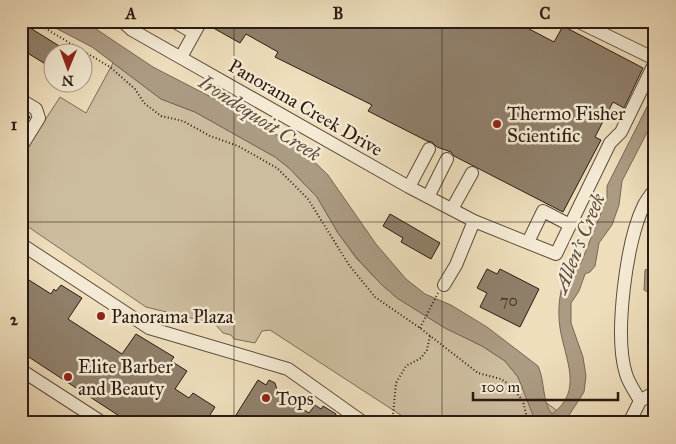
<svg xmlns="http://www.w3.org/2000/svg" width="676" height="444" font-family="'IM FELL Great Primer',serif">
<rect width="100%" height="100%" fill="#eedebc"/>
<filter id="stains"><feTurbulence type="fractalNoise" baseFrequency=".004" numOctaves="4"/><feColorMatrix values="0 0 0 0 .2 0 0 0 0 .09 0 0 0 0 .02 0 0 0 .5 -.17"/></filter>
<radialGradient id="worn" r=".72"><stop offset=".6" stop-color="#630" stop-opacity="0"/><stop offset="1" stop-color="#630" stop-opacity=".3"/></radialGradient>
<path fill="#cdbd9f" stroke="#7c6c59" d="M 113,63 L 161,99 L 195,112 L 275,157 L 289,168 L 317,197 L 338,233 L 356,258 L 380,283 L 397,298 L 445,328 L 482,346 L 505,361 L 518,377 L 522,385 L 574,423 L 413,423 L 270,330 L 262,331 L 255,343 L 234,339 L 231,335 L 223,333 L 215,324 L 146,307 L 21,222 L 21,157 L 60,97 L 86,113 Z"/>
<path fill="#ac9b83" stroke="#786756" d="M 42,21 L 84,21 L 153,67 L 242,113 L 303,151 L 328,175 L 376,244 L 406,279 L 425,294 L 451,305 L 487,327 L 538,366 C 545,380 542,403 552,414 C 584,391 565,360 560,328 C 557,308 560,289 567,270 L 575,268 L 581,263 L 607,198 L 607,186 L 655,91 L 655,117 L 622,181 L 619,205 L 612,225 L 599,243 L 595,266 L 590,272 L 585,274 L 579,291 L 571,303 L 571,323 L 583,357 L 586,376 L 584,392 L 564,423 L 536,423 L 518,377 L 505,361 L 482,346 L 445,328 L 397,298 L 380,283 L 357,258 L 338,233 L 317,197 L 289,168 L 275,157 L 195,112 L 161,99 L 92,47 Z
M 655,266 L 655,296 L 644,290 L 645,270 Z"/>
<path fill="#90806b" stroke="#2b1a13" d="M 209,21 L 514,21 L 554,42 L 563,26 L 643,68 L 624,108 L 613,102 L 595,137 L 601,140 L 563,212 L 454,156 L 451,152 L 437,147 L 432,142 L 427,141 L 368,111 L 372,105 L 275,57 L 278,52 L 246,34 L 240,43 L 208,25 Z
M 27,26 L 69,52 L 52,52 L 52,68 L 21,49 L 21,35 Z
M 21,111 L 30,117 L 21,130 Z
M 390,214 L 440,243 L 431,259 L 401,242 L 403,238 L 383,226 Z
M 487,269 L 497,274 L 500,269 L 539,289 L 520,327 L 480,307 L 487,293 L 477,288 Z
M 21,275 L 51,294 L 54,289 L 56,291 L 61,285 L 82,298 L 68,319 L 122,354 L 136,334 L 174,357 L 171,361 L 187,371 L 175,389 L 189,398 L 193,393 L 215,407 L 205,423 L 130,423 L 21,352 Z
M 258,380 L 266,385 L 269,380 L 275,383 L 278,393 L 309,413 L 315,405 L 321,409 L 323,406 L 336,414 L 334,423 L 231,423 Z"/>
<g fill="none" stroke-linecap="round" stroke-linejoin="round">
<g stroke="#5c4b3d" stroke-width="14">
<path id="minor" d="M 122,21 L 132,30 L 409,187 L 474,221 L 556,254 L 610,143 L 621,132 L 655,62
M 173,21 L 194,33
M 577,21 L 655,59
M 181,57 L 201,21
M 21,100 L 36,109 L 39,118 L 21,147
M 409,187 L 429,149
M 428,197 L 447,159
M 452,209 L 472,173
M 528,242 L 543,211 L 570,225
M 21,244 L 149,328 L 288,369 L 364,423
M 444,285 L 456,265 L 474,221
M 21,370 L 103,423
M 640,401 C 636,393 629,384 626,374 C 614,336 626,241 644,205 C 647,199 651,194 655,189
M 629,423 L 640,401 L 655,392"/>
</g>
<path stroke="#2b1a13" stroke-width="2" stroke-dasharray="1 2.5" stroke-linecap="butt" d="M 33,21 L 110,67 L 135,89 L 144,103 L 161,116 L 183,121 L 210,136 L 238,146 L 277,168 L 308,199 L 349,265 L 375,297 L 420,328 L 478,373 L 501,379 L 511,386 L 523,401 L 526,414 L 526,423
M 420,328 L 438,293
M 459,422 L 499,418 L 503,415
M 388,423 L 393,415 L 396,383 L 406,366 L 421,358 L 427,350 L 430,336"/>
<use href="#minor" stroke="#f4ead3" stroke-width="12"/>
</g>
<path fill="none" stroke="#2b1a13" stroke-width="1" stroke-opacity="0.55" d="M 234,21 L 234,423M 442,21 L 442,423M 21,222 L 655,222"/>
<g fill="#8f2418" stroke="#f4ead3" stroke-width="2">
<circle cx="497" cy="124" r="5"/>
<circle cx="101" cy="316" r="5"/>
<circle cx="68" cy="377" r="5"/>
<circle cx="266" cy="398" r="5"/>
</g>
<g text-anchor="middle" stroke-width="5" stroke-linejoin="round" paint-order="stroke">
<g font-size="16" fill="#443429">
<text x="509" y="306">70</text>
</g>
<g font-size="19" fill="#2b1a13" stroke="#f4ead3">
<text transform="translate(306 107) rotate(30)" y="7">Panorama Creek Drive</text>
</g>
<g font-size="19" fill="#2b1a13" stroke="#f4ead3" text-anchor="start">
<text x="507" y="120">Thermo Fisher<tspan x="507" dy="22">Scientific</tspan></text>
<text x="111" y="323">Panorama Plaza</text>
<text x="78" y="373">Elite Barber<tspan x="78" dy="22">and Beauty</tspan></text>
<text x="276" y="405">Tops</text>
</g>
<g font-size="20" font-style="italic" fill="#5f4e40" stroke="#f4ead3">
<text transform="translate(260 118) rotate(33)" y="7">Irondequoit Creek</text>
<text transform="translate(579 243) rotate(-68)" y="7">Allen's Creek</text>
</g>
</g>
<rect width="676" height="444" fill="none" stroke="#eedebc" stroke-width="55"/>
<g transform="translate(68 68) rotate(181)"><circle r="24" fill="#f4ead3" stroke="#a49786"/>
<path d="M0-4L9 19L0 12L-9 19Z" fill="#8f2418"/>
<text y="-8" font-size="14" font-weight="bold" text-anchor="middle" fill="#2b1a13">N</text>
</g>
<path d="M473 392v8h145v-8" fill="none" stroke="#2b1a13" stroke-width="2.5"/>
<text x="481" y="392" font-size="15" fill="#2b1a13" stroke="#f4ead3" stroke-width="4" paint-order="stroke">100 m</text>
<rect x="28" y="28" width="620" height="388" fill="none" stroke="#2b1a13" stroke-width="2"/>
<g font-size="16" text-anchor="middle" font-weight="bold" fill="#2b1a13">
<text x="131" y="19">A</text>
<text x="338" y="19">B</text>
<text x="545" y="19">C</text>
<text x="14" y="130">1</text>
<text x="14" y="325">2</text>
</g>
<rect width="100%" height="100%" filter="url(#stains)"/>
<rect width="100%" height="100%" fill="url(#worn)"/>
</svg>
